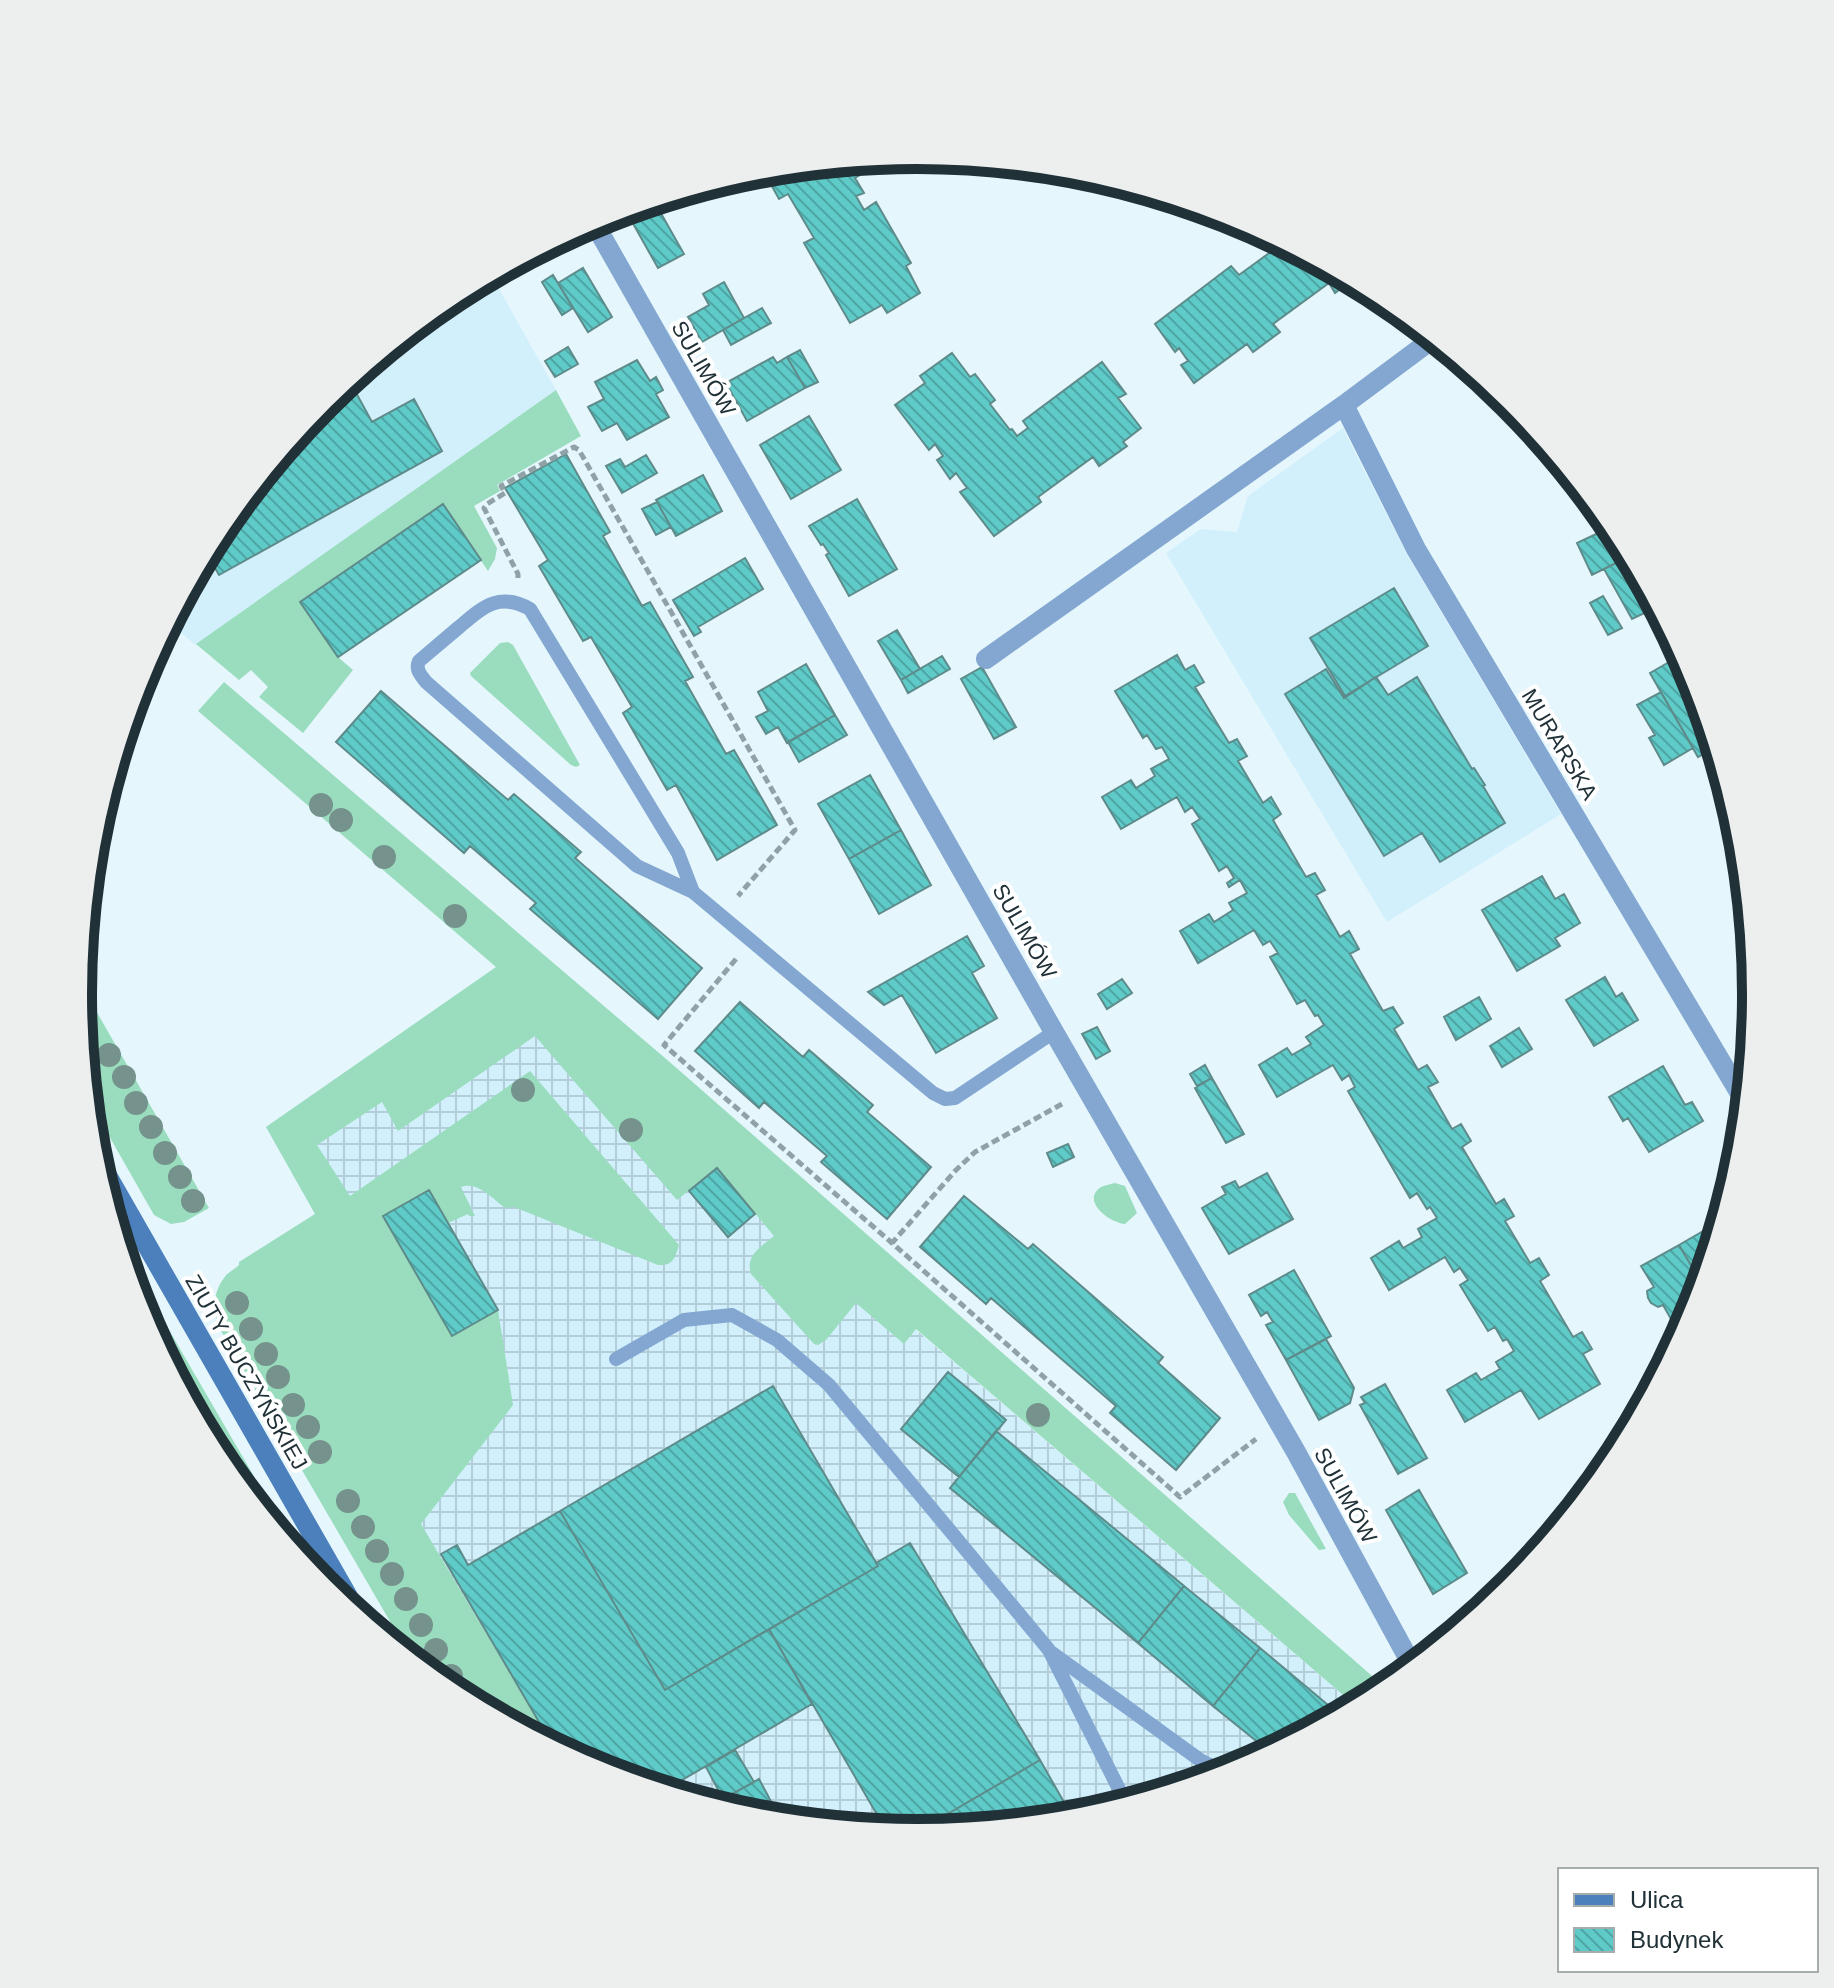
<svg xmlns="http://www.w3.org/2000/svg" width="1834" height="1988" font-family="Arial,sans-serif">
<defs>
<pattern id="industrial-grid" width="8" height="8" patternUnits="userSpaceOnUse" patternTransform="scale(2)"><rect width="8" height="8" fill="#d2f0fc"/><path d="M0 4h8M4 0v8" fill="none" stroke="#b4ced9"/></pattern>
<pattern id="building-back-hatch" width="6" height="6" patternUnits="userSpaceOnUse" patternTransform="scale(2)"><rect width="6" height="6" fill="#5fcbc9"/><path d="M-1 5l2 2M0 0l6 6M5-1l2 2" fill="none" stroke="#4ea5a4"/></pattern>
</defs>
<rect width="100%" height="100%" fill="#e5f6fd"/>
<path fill="#d2f0fc" d="M 491,275 L 556,390 L 195,645 L 169,622 L 220,528 L 324,400 L 451,296 Z
M 1343,428 L 1406,553 L 1561,814 L 1387,922 L 1166,553 L 1201,529 L 1237,532 L 1248,496 Z"/>
<path fill="url(#industrial-grid)" d="M 496,968 L 915,1329 L 1356,1706 L 1238,1769 L 1080,1817 L 917,1833 L 753,1817 L 596,1769 L 501,1718 L 247,1275 L 322,1226 L 266,1127 Z"/>
<path fill="#9addbe" d="M 556,390 L 581,436 L 497,485 L 500,491 L 474,506 L 497,548 L 495,559 L 488,571 L 443,504 L 300,602 L 338,657 L 353,670 L 303,733 L 259,697 L 268,687 L 251,670 L 239,680 L 196,644 Z
M 508,642 L 513,645 L 580,765 L 576,767 L 571,765 L 471,676 L 470,673 L 500,643 Z
M 224,682 L 672,1064 L 1387,1689 L 1356,1706 L 916,1329 L 904,1344 L 856,1303 L 826,1340 L 818,1345 L 814,1344 L 751,1274 C 745,1255 761,1247 774,1236 L 717,1168 L 677,1200 L 535,1036 L 398,1131 L 382,1102 L 317,1145 L 350,1196 L 530,1071 L 679,1245 C 675,1258 673,1266 658,1265 L 514,1207 L 505,1208 C 492,1198 477,1181 461,1187 L 475,1216 L 469,1216 L 468,1214 L 448,1223 L 429,1190 L 383,1216 L 452,1336 L 498,1310 L 513,1405 L 421,1524 L 553,1746 L 451,1691 L 413,1661 L 220,1329 C 213,1312 212,1294 224,1278 C 227,1273 235,1269 239,1265 L 239,1262 L 315,1214 L 266,1127 L 496,967 L 198,711 Z
M 79,981 L 209,1208 L 184,1222 L 171,1224 L 154,1215 L 88,1099 L 78,994 Z
M 1115,1183 L 1125,1186 L 1137,1213 L 1125,1224 C 1110,1223 1080,1201 1101,1187 C 1103,1186 1114,1183 1115,1183 Z
M 122,1249 L 306,1566 L 222,1464 L 142,1315 Z
M 1289,1493 L 1295,1493 L 1326,1549 L 1319,1550 L 1289,1515 L 1283,1502 Z"/>
<path fill="url(#building-back-hatch)" stroke="#5e8b8a" stroke-width="2" d="M 890,158 L 855,178 L 864,193 L 856,196 L 864,210 L 876,202 L 911,263 L 906,266 L 920,293 L 887,313 L 882,305 L 850,323 L 804,243 L 814,238 L 788,194 L 779,199 L 763,170 Z
M 654,201 L 684,254 L 658,268 L 626,211 Z
M 1283,243 L 1352,280 L 1335,293 L 1329,283 L 1273,324 L 1280,332 L 1253,352 L 1247,344 L 1194,383 L 1181,365 L 1188,361 L 1179,348 L 1175,352 L 1155,324 L 1231,266 L 1239,275 Z
M 583,268 L 612,317 L 588,332 L 558,283 Z
M 553,275 L 573,308 L 562,315 L 542,282 Z
M 724,282 L 744,318 L 702,342 L 688,317 L 709,305 L 703,294 Z
M 762,308 L 771,323 L 731,345 L 723,330 Z
M 568,347 L 578,364 L 555,377 L 545,361 Z
M 800,350 L 818,382 L 805,388 L 787,357 Z
M 952,353 L 970,377 L 975,374 L 995,400 L 990,404 L 1010,430 L 1012,429 L 1017,436 L 1028,428 L 1023,421 L 1102,362 L 1126,394 L 1118,398 L 1141,428 L 1123,442 L 1127,446 L 1099,466 L 1093,457 L 1038,497 L 1041,502 L 994,536 L 960,492 L 967,488 L 956,473 L 950,479 L 937,460 L 943,456 L 935,444 L 929,450 L 895,405 L 925,383 L 920,376 Z
M 773,357 L 777,363 L 787,357 L 805,388 L 747,421 L 726,383 Z
M 637,360 L 650,381 L 656,377 L 663,390 L 656,394 L 669,417 L 627,440 L 617,423 L 602,431 L 588,407 L 604,399 L 595,382 Z
M 349,380 L 372,422 L 414,399 L 442,451 L 219,575 L 206,552 L 220,527 L 324,400 Z
M 809,416 L 841,470 L 791,499 L 760,445 Z
M 566,454 L 610,532 L 603,536 L 642,606 L 650,602 L 693,677 L 685,681 L 726,754 L 734,750 L 777,825 L 717,860 L 676,785 L 667,790 L 623,713 L 632,707 L 591,637 L 583,641 L 539,566 L 548,560 L 505,488 Z
M 646,455 L 657,473 L 622,493 L 606,466 L 620,459 L 625,467 Z
M 703,475 L 722,511 L 676,536 L 656,500 Z
M 857,499 L 897,569 L 849,596 L 826,555 L 829,553 L 823,544 L 821,545 L 809,526 Z
M 657,502 L 671,527 L 656,535 L 642,509 Z
M 443,504 L 481,560 L 338,657 L 300,602 Z
M 1613,526 L 1630,556 L 1592,575 L 1577,543 Z
M 1630,556 L 1657,607 L 1632,619 L 1604,569 Z
M 745,558 L 763,589 L 698,627 L 701,632 L 694,636 L 673,600 Z
M 1394,588 L 1428,646 L 1345,696 L 1310,638 Z
M 1603,596 L 1622,628 L 1608,635 L 1590,603 Z
M 897,630 L 920,669 L 901,680 L 878,641 Z
M 1177,655 L 1185,670 L 1194,665 L 1204,682 L 1195,687 L 1229,743 L 1237,739 L 1247,756 L 1238,761 L 1263,803 L 1271,797 L 1281,814 L 1273,820 L 1306,877 L 1315,873 L 1325,890 L 1316,895 L 1340,937 L 1349,931 L 1359,949 L 1350,954 L 1383,1011 L 1393,1007 L 1403,1023 L 1394,1029 L 1418,1070 L 1427,1065 L 1438,1082 L 1428,1087 L 1452,1129 L 1461,1124 L 1471,1141 L 1462,1147 L 1496,1204 L 1504,1199 L 1514,1216 L 1505,1221 L 1530,1263 L 1539,1258 L 1549,1275 L 1540,1281 L 1573,1337 L 1582,1332 L 1592,1349 L 1583,1354 L 1600,1384 L 1539,1419 L 1521,1390 L 1465,1422 L 1447,1390 L 1476,1373 L 1481,1380 L 1500,1369 L 1496,1362 L 1514,1351 L 1507,1339 L 1503,1341 L 1495,1327 L 1488,1331 L 1460,1285 L 1468,1280 L 1460,1268 L 1454,1272 L 1445,1257 L 1389,1290 L 1371,1258 L 1399,1241 L 1403,1248 L 1422,1237 L 1418,1229 L 1437,1218 L 1430,1207 L 1427,1209 L 1417,1193 L 1410,1198 L 1348,1091 L 1355,1087 L 1349,1075 L 1342,1080 L 1333,1065 L 1277,1097 L 1259,1065 L 1287,1048 L 1292,1055 L 1311,1044 L 1306,1037 L 1324,1025 L 1318,1015 L 1315,1016 L 1305,1000 L 1297,1004 L 1270,957 L 1278,953 L 1270,941 L 1263,945 L 1254,930 L 1198,963 L 1180,931 L 1209,914 L 1214,922 L 1233,910 L 1229,903 L 1247,893 L 1240,880 L 1229,887 L 1227,883 L 1234,878 L 1227,866 L 1219,871 L 1192,824 L 1200,819 L 1192,807 L 1185,812 L 1177,797 L 1121,829 L 1102,797 L 1131,780 L 1136,788 L 1155,776 L 1151,769 L 1169,759 L 1162,747 L 1156,749 L 1147,735 L 1143,738 L 1115,691 Z
M 1682,655 L 1693,677 L 1688,680 L 1676,658 Z
M 942,656 L 950,669 L 908,693 L 901,680 Z
M 1676,658 L 1701,702 L 1715,747 L 1698,757 L 1650,673 Z
M 806,664 L 835,715 L 787,743 L 778,727 L 766,734 L 756,717 L 768,711 L 758,692 Z
M 982,667 L 1016,727 L 994,739 L 961,679 Z
M 1326,669 L 1344,698 L 1376,677 L 1388,695 L 1417,677 L 1472,769 L 1474,768 L 1485,785 L 1483,786 L 1505,823 L 1440,862 L 1422,833 L 1384,856 L 1285,694 Z
M 381,691 L 508,800 L 514,794 L 581,852 L 575,858 L 702,968 L 658,1019 L 530,909 L 536,903 L 470,846 L 464,853 L 336,742 Z
M 1661,692 L 1693,748 L 1664,765 L 1649,738 L 1655,735 L 1637,705 Z
M 835,715 L 847,735 L 799,762 L 788,742 Z
M 870,775 L 901,830 L 849,859 L 818,804 Z
M 901,830 L 931,885 L 879,914 L 849,859 Z
M 1542,876 L 1555,899 L 1564,894 L 1580,923 L 1555,938 L 1560,946 L 1517,971 L 1482,910 Z
M 967,936 L 984,966 L 972,973 L 997,1018 L 936,1053 L 902,995 L 884,1005 L 868,992 Z
M 1605,977 L 1616,997 L 1622,993 L 1638,1020 L 1594,1046 L 1566,1000 Z
M 1122,979 L 1132,993 L 1107,1009 L 1098,994 Z
M 1479,997 L 1491,1019 L 1456,1040 L 1444,1017 Z
M 740,1002 L 803,1057 L 809,1050 L 873,1105 L 867,1112 L 931,1167 L 887,1219 L 821,1162 L 827,1156 L 764,1102 L 759,1108 L 695,1051 Z
M 1097,1027 L 1110,1051 L 1096,1059 L 1082,1034 Z
M 1519,1028 L 1532,1049 L 1502,1067 L 1490,1046 Z
M 1205,1065 L 1212,1078 L 1197,1086 L 1190,1074 Z
M 1663,1066 L 1685,1105 L 1692,1102 L 1703,1121 L 1649,1152 L 1628,1118 L 1623,1121 L 1609,1097 Z
M 1212,1078 L 1244,1134 L 1226,1143 L 1195,1088 Z
M 1068,1144 L 1074,1157 L 1053,1167 L 1047,1153 Z
M 717,1168 L 755,1214 L 728,1237 L 689,1191 Z
M 1267,1173 L 1293,1219 L 1229,1254 L 1202,1208 L 1226,1194 L 1222,1187 L 1235,1181 L 1239,1188 Z
M 429,1190 L 498,1310 L 452,1336 L 383,1216 Z
M 964,1196 L 1028,1249 L 1033,1244 L 1163,1357 L 1158,1363 L 1220,1418 L 1176,1470 L 1110,1413 L 1116,1406 L 991,1298 L 986,1304 L 920,1247 Z
M 1717,1223 L 1719,1226 L 1702,1284 L 1679,1245 Z
M 1679,1245 L 1702,1284 L 1691,1317 L 1675,1326 L 1663,1305 L 1658,1307 L 1651,1303 L 1648,1298 L 1647,1291 L 1654,1287 L 1641,1266 Z
M 1294,1270 L 1331,1336 L 1286,1360 L 1266,1325 L 1273,1322 L 1267,1312 L 1261,1316 L 1249,1295 Z
M 1326,1339 L 1354,1388 L 1350,1403 L 1319,1420 L 1286,1360 Z
M 948,1372 L 1006,1420 L 959,1477 L 901,1429 Z
M 1385,1384 L 1427,1458 L 1398,1474 L 1360,1405 L 1365,1403 L 1361,1397 Z
M 773,1386 L 878,1566 L 665,1690 L 560,1511 Z
M 996,1431 L 1184,1586 L 1138,1643 L 950,1488 Z
M 1419,1490 L 1467,1573 L 1433,1594 L 1386,1510 Z
M 560,1511 L 665,1690 L 769,1629 L 812,1704 L 665,1790 L 596,1769 L 553,1746 L 441,1554 L 457,1545 L 468,1565 Z
M 910,1543 L 1040,1760 L 915,1833 L 886,1830 L 769,1629 L 878,1566 L 876,1563 Z
M 1184,1586 L 1260,1648 L 1213,1706 L 1138,1643 Z
M 1260,1648 L 1340,1715 L 1270,1752 L 1213,1706 Z
M 735,1750 L 754,1782 L 723,1799 L 706,1767 Z
M 1040,1760 L 1073,1818 L 915,1833 Z
M 759,1779 L 781,1820 L 753,1817 L 719,1806 L 717,1803 Z"/>
<g fill="none" stroke-linecap="round" stroke-linejoin="round">
<path stroke="#90a1a7" stroke-width="5" stroke-dasharray="8 4" stroke-linecap="butt" d="M 518,578 L 518,574 L 484,508 L 487,504 L 505,493 L 501,486 L 574,447 L 579,450 L 795,830 L 738,896
M 736,959 L 664,1045 L 892,1243
M 1062,1104 L 975,1152 L 956,1170 L 892,1243 L 1180,1497 L 1256,1439"/>
<path stroke="#83a7d0" stroke-width="14" d="M 693,892 L 678,853 L 530,609 C 498,591 482,608 458,628 C 445,639 432,650 419,661 C 415,670 421,675 426,682 L 637,866 L 693,892 L 933,1093 L 945,1099 L 955,1098 L 1054,1032
M 616,1359 L 684,1320 L 732,1315 L 777,1340 L 829,1385 L 1049,1650 L 1126,1803
M 1052,1653 L 1200,1760 L 1225,1773"/>
<path stroke="#83a7d0" stroke-width="20" d="M 593,221 L 1054,1032 L 1296,1452 L 1413,1667
M 1344,405 L 1416,549 L 1745,1102
M 986,659 L 1344,405 L 1434,338"/>
<path stroke="#4b80bc" stroke-width="20" d="M 93,1151 L 359,1616"/>
</g>
<g fill="#75928c">
<circle cx="321" cy="805" r="12"/>
<circle cx="341" cy="820" r="12"/>
<circle cx="384" cy="857" r="12"/>
<circle cx="455" cy="916" r="12"/>
<circle cx="109" cy="1055" r="12"/>
<circle cx="124" cy="1077" r="12"/>
<circle cx="523" cy="1090" r="12"/>
<circle cx="136" cy="1103" r="12"/>
<circle cx="151" cy="1127" r="12"/>
<circle cx="631" cy="1130" r="12"/>
<circle cx="165" cy="1153" r="12"/>
<circle cx="180" cy="1177" r="12"/>
<circle cx="193" cy="1201" r="12"/>
<circle cx="237" cy="1303" r="12"/>
<circle cx="251" cy="1329" r="12"/>
<circle cx="266" cy="1354" r="12"/>
<circle cx="278" cy="1377" r="12"/>
<circle cx="293" cy="1405" r="12"/>
<circle cx="1038" cy="1415" r="12"/>
<circle cx="308" cy="1427" r="12"/>
<circle cx="320" cy="1452" r="12"/>
<circle cx="348" cy="1501" r="12"/>
<circle cx="363" cy="1527" r="12"/>
<circle cx="377" cy="1551" r="12"/>
<circle cx="392" cy="1574" r="12"/>
<circle cx="406" cy="1599" r="12"/>
<circle cx="421" cy="1625" r="12"/>
<circle cx="436" cy="1650" r="12"/>
<circle cx="451" cy="1676" r="12"/>
</g>
<g text-anchor="middle" stroke-width="8" stroke-linejoin="round" paint-order="stroke">
<g font-size="22" fill="#203137" stroke="#fff">
<text transform="translate(704 368) rotate(60)" y="8">SULIMÓW</text>
<text transform="translate(1560 744) rotate(59)" y="8">MURARSKA</text>
<text transform="translate(1025 931) rotate(60)" y="8">SULIMÓW</text>
<text transform="translate(247 1372) rotate(60)" y="8">ZIUTY BUCZYŃSKIEJ</text>
<text transform="translate(1346 1495) rotate(61)" y="8">SULIMÓW</text>
</g>
</g>
<path d="M0 0H1834V1988H0ZM92 994a825 825 0 1 1 1650 0a825 825 0 1 1-1650 0Z" fill="#edefef" fill-rule="evenodd"/>
<path fill="none" stroke="#203137" stroke-width="10" d="M92 994a825 825 0 1 1 1650 0a825 825 0 1 1-1650 0Z"/>
<rect x="1558" y="1868" width="260" height="104" fill="#ffffff" stroke="#a6adaf" stroke-width="2"/>
<rect x="1574" y="1894" width="40" height="12" fill="#4b80bc" stroke="#a6adaf" stroke-width="2"/>
<text x="1630" y="1908" font-size="24" fill="#203137">Ulica</text>
<rect x="1574" y="1928" width="40" height="24" fill="url(#building-back-hatch)" stroke="#a6adaf" stroke-width="2"/>
<text x="1630" y="1948" font-size="24" fill="#203137">Budynek</text>
</svg>
